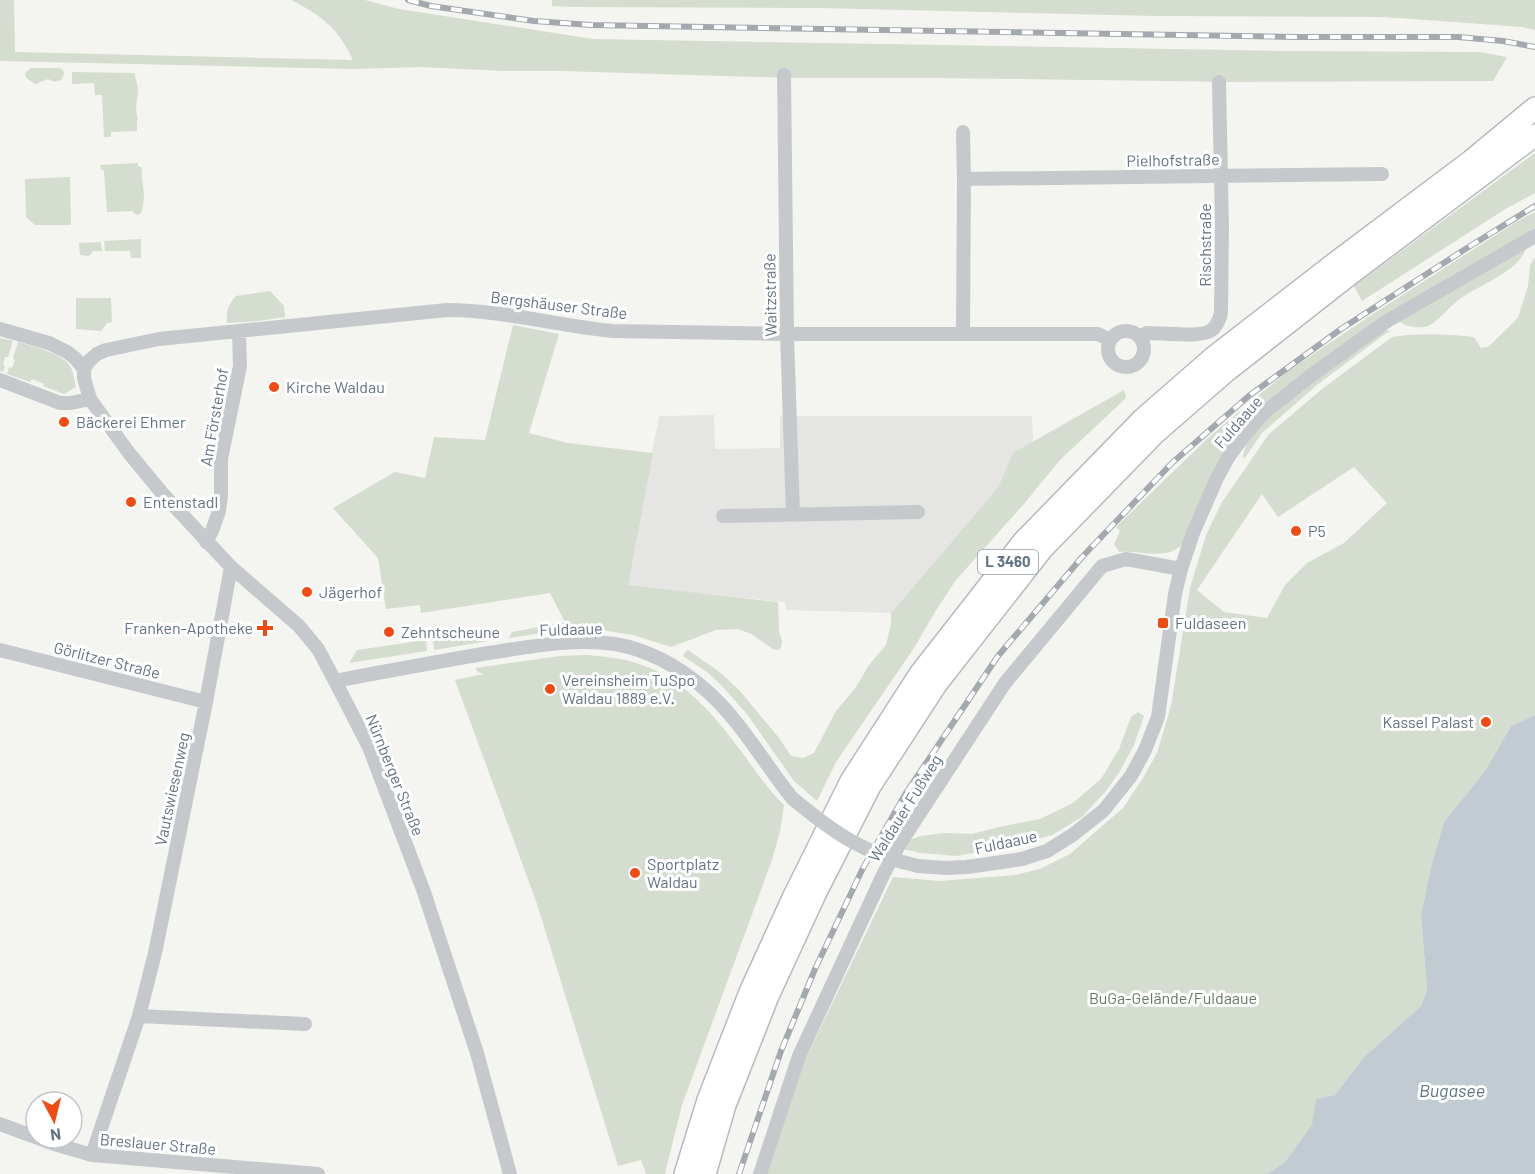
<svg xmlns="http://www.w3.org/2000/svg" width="1535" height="1174" font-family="Barlow,sans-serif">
<rect width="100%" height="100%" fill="#f4f5f0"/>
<path fill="#e5e6e3" d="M 714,415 L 715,449 L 780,448 L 780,416 L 1032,416 L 1033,441 L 999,486 L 891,613 L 786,610 L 785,602 L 627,586 L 659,416 Z"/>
<path fill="#d5dcd0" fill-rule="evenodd" d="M 0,0 L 14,0 L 15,52 L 353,60 C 339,29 321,15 291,0 L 365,0 L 399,9 L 593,39 L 1286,51 L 1480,52 L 1507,57 L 1493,81 L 1235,82 L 935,78 L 792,78 L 562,71 L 505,71 L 420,67 L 354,69 L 0,61 Z
M 552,0 L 1535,0 L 1535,30 L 1522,27 L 1384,17 L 1156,16 L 819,8 L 572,7 L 552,6 Z
M 31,68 L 59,68 L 63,70 L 64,74 L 61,80 L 54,82 L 48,79 L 35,84 L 26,78 L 25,73 Z
M 72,72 L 135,73 C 135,79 137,82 138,88 C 138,100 134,107 138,120 L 137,121 L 137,131 L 111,132 L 111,137 L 104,137 L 102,95 L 95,95 L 94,83 L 72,84 Z
M 1535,153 L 1535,193 L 1507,208 L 1362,301 L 1354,286 Z
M 138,163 L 138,166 L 142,168 C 141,178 144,187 144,197 C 144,202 142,207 142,212 L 138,215 L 133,213 L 133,211 L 107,212 L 104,171 L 101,169 L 100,165 Z
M 70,177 L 71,225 L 35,225 L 26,217 L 25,179 Z
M 1535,212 L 1535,229 L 1379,319 L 1262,407 L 1238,432 L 1224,452 L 1183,544 C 1166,561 1141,550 1119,552 L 1114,544 L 1120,531 L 1116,527 L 1209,437 L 1288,371 L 1373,314 L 1516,222 Z
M 141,239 L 141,258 L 131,258 L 130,251 L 105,251 L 104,241 Z
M 101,242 L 102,251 L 93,251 L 89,256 L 80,255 L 79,243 Z
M 1523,249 L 1525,251 C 1515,274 1476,286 1457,301 C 1449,308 1437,322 1428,326 C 1419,329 1407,327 1400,322 L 1400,320 Z
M 1535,257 L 1535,715 L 1511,726 L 1485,771 L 1444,822 L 1431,867 L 1421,915 L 1427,989 L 1421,1006 L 1364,1057 L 1335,1095 L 1316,1099 L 1313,1125 L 1285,1162 L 1267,1174 L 765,1174 L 804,1062 L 893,877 L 940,881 L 1015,875 L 1040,869 L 1070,854 L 1123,808 L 1143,778 L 1157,753 L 1171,706 L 1190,588 L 1206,535 L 1222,502 L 1269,434 L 1322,389 L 1392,337 C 1419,333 1446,334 1474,337 L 1481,348 L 1488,347 L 1518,318 L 1528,286 L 1530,265 ZM 1354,467 L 1387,503 L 1344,543 L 1307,563 L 1285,585 L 1267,618 L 1224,612 L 1197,590 L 1262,494 L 1278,517 Z
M 270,291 L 284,306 L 285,317 L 258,321 L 227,323 C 226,311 228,305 236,296 Z
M 76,298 L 111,298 L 112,322 L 107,323 L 101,331 L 76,329 Z
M 513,325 L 559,334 L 529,433 L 568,443 L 653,453 L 628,585 L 778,602 L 779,630 L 782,642 L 781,648 L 778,650 L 773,649 L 751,634 L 738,629 L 716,630 L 671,647 L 633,635 L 601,630 L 563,630 L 509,638 L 512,632 L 565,622 L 550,593 L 421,613 L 420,605 L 386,609 L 378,558 L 333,508 L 395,472 L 425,478 L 434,437 L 485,440 Z
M 1384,330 L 1391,331 L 1385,334 L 1317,385 L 1262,433 L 1244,459 L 1243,455 L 1247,442 L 1269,416 L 1313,381 Z
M 0,338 L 13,341 L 8,357 L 5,357 L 3,365 L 5,366 L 3,372 L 0,371 Z
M 18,342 C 32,346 64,353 71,368 C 74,373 74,381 76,387 L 64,394 L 43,386 L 44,384 L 32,379 L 30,382 L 7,374 L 9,367 L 12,368 L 15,360 L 13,358 Z
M 1124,390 L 1126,398 L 1060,460 L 1023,505 L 956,580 L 935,612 L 914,648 L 836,762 L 817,801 L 794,781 L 747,714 L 721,685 L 707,672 L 683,656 L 684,653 L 688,650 L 721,673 L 740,691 L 779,738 L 791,756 L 803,758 L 814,753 L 836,711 L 856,687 L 869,665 L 886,645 L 891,623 L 891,613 L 999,486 L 1013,453 Z
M 488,630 L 491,633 L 494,640 L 434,650 L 433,638 Z
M 426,640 L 427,651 L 349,663 L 357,650 Z
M 588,655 C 606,657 625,658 642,665 C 685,680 715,716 741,751 C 755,770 768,790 784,805 L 780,831 L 772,860 L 682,1105 L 665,1174 L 646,1174 L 641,1160 L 618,1166 L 537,904 L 455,680 L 484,674 L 478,672 L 475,668 L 560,656 Z
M 1138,712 L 1144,716 L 1134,745 L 1120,771 L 1106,791 L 1082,817 L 1052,835 L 1018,844 L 957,856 L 921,853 L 903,849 L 909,840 L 921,836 L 943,833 L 972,834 L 999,827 L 1040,819 L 1073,803 L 1101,779 L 1119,749 L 1131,717 Z"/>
<path fill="#c1cbd1" d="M 1535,715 L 1535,1174 L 1267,1174 L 1285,1162 L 1312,1125 L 1316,1099 L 1335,1095 L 1364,1057 L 1421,1006 L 1427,989 L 1421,915 L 1431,867 L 1444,822 L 1485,771 L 1511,726 Z"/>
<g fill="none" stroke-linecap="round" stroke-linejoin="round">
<g stroke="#b6babe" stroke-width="24">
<path id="primary" d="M 685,1174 L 708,1100 L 750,992 L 793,898 L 851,781 L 920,674 L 1024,541 L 1143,419 L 1214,357 L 1338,261 L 1471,161 L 1535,108
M 705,1174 L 725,1105 L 768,996 L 815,894 L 870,786 L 937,683 L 1042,549 L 1155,433 L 1225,372 L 1350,274 L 1535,135"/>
</g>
<path stroke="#c6c9cc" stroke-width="14" d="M 784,75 L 787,334 L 793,514
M 964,179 L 1382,174
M 0,329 L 49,343 L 67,352 L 75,358 L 84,369 L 84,378 L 90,399 L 129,453 L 162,493 L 231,567 L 299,626 L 318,649 L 335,681 L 369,747 L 424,892 L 477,1053 L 510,1174
M1108 349a18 18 0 1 1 36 0a18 18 0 1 1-36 0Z
M 963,333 L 964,179 L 963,132
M 1141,339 L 1146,333 C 1160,333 1197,337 1208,332 C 1216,329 1219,321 1221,313 L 1222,226 L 1219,82
M 84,369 L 89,361 L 97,354 L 106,350 L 159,339 L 447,310 C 503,310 557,326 613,331 L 787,334 L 1098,334 L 1110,340
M 0,380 L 60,403 L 71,403 L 90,399
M 723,516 L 918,512
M 206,542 L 212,531 L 219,511 L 221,496 L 221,459 L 240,366 L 239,332
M 0,650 L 206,702
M 335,681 C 386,671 437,662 488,653 C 529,647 573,638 615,644 C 649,650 681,668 707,691 C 740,720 764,763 792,798
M 918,866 L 946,868 L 967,867 L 1022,859 L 1047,851 L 1074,834 L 1104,810 L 1131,776 L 1145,750 L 1158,717 L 1175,594 L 1181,569 L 1193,533 L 1217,478 L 1229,456 L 1243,437 L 1265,412 L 1309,377 L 1387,321 L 1535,236
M 139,1016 L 305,1024
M 0,1124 L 54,1144 L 92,1155 L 318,1174
M 92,1155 L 139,1016 L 155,953 L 206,702 L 231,567
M 760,1174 L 799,1056 L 883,875 L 899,845 L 1005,683 L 1102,566 L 1126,559 L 1181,569"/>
<use href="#primary" stroke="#fff" stroke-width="21"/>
<g stroke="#a3a9af" stroke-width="6">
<path id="rail" d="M 408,0 L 431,6 L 534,21 L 591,25 L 1295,37 L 1458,37 L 1503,41 L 1535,47
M 739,1174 L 781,1051 L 815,969 L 863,868 L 906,793 L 998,656 L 1083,556 L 1173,462 L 1250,395 L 1341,329 L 1467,248 L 1535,206"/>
</g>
<use href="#rail" stroke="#fff" stroke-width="4" stroke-dasharray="11" stroke-linecap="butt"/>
<path stroke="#c6c9cc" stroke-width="14" d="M 792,798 C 834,833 864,854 918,866"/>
</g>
<g fill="#f24b12" stroke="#fff" stroke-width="2">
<circle cx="274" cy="387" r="6"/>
<circle cx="64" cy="422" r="6"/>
<circle cx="131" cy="502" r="6"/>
<circle cx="1296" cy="531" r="6"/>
<circle cx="307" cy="592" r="6"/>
<rect x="1157" y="617" width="12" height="12" rx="3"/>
<path d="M262 619h6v6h6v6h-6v6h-6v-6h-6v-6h6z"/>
<circle cx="389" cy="632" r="6"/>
<circle cx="550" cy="689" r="6"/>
<circle cx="1486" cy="722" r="6"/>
<circle cx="635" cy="873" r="6"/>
</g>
<g text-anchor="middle" stroke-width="6" stroke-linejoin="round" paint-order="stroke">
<rect fill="#fff" stroke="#909da9" stroke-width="1.5" x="978" y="550" width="60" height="24" rx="4.5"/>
<g font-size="15" font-weight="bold" fill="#617384">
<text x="1008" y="567">L 3460</text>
</g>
<g font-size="16" fill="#617384" stroke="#fff">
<text transform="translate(1173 160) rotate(-1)" y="6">Pielhofstraße</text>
<text transform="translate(1205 245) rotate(-90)" y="6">Rischstraße</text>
<text transform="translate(770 295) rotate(-91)" y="6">Waitzstraße</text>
<text transform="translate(559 305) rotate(7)" y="6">Bergshäuser Straße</text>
<text transform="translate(214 417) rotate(-80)" y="6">Am Försterhof</text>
<text transform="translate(1238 422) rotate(-49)" y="6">Fuldaaue</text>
<text transform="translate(571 629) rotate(-2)" y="6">Fuldaaue</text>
<text transform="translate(107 660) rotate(14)" y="6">Görlitzer Straße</text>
<text transform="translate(395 775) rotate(68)" y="6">Nürnberger Straße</text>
<text transform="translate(172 789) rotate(-78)" y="6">Vautswiesenweg</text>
<text transform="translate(905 808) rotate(-58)" y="6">Waldauer Fußweg</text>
<text transform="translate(1006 842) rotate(-12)" y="6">Fuldaaue</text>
<text transform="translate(158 1144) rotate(5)" y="6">Breslauer Straße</text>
</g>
<g font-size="16" fill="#617384" stroke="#fff" text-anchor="start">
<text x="286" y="393">Kirche Waldau</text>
<text x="76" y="428">Bäckerei Ehmer</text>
<text x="143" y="508">Entenstadl</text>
<text x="1308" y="537">P5</text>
<text x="319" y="598">Jägerhof</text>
<text x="1175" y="629">Fuldaseen</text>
<text x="253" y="634" text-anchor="end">Franken-Apotheke</text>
<text x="401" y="638">Zehntscheune</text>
<text x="562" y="686">Vereinsheim TuSpo<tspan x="562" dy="18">Waldau 1889 e.V.</tspan></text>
<text x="1474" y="728" text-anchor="end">Kassel Palast</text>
<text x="647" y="870">Sportplatz<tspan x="647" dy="18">Waldau</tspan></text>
</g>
<g font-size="16" fill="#657a60" stroke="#fff">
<text x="1173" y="1004">BuGa-Gelände/Fuldaaue</text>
</g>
<g font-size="18" font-style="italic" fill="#5c7781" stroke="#fff">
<text x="1452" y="1097">Bugasee</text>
</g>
</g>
<g transform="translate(54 1120) rotate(173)"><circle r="28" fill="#ffffff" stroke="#c0c7ce" stroke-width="1.5"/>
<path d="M0-4.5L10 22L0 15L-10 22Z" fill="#f24b12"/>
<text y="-9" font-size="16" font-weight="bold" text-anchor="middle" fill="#617384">N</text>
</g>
</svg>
